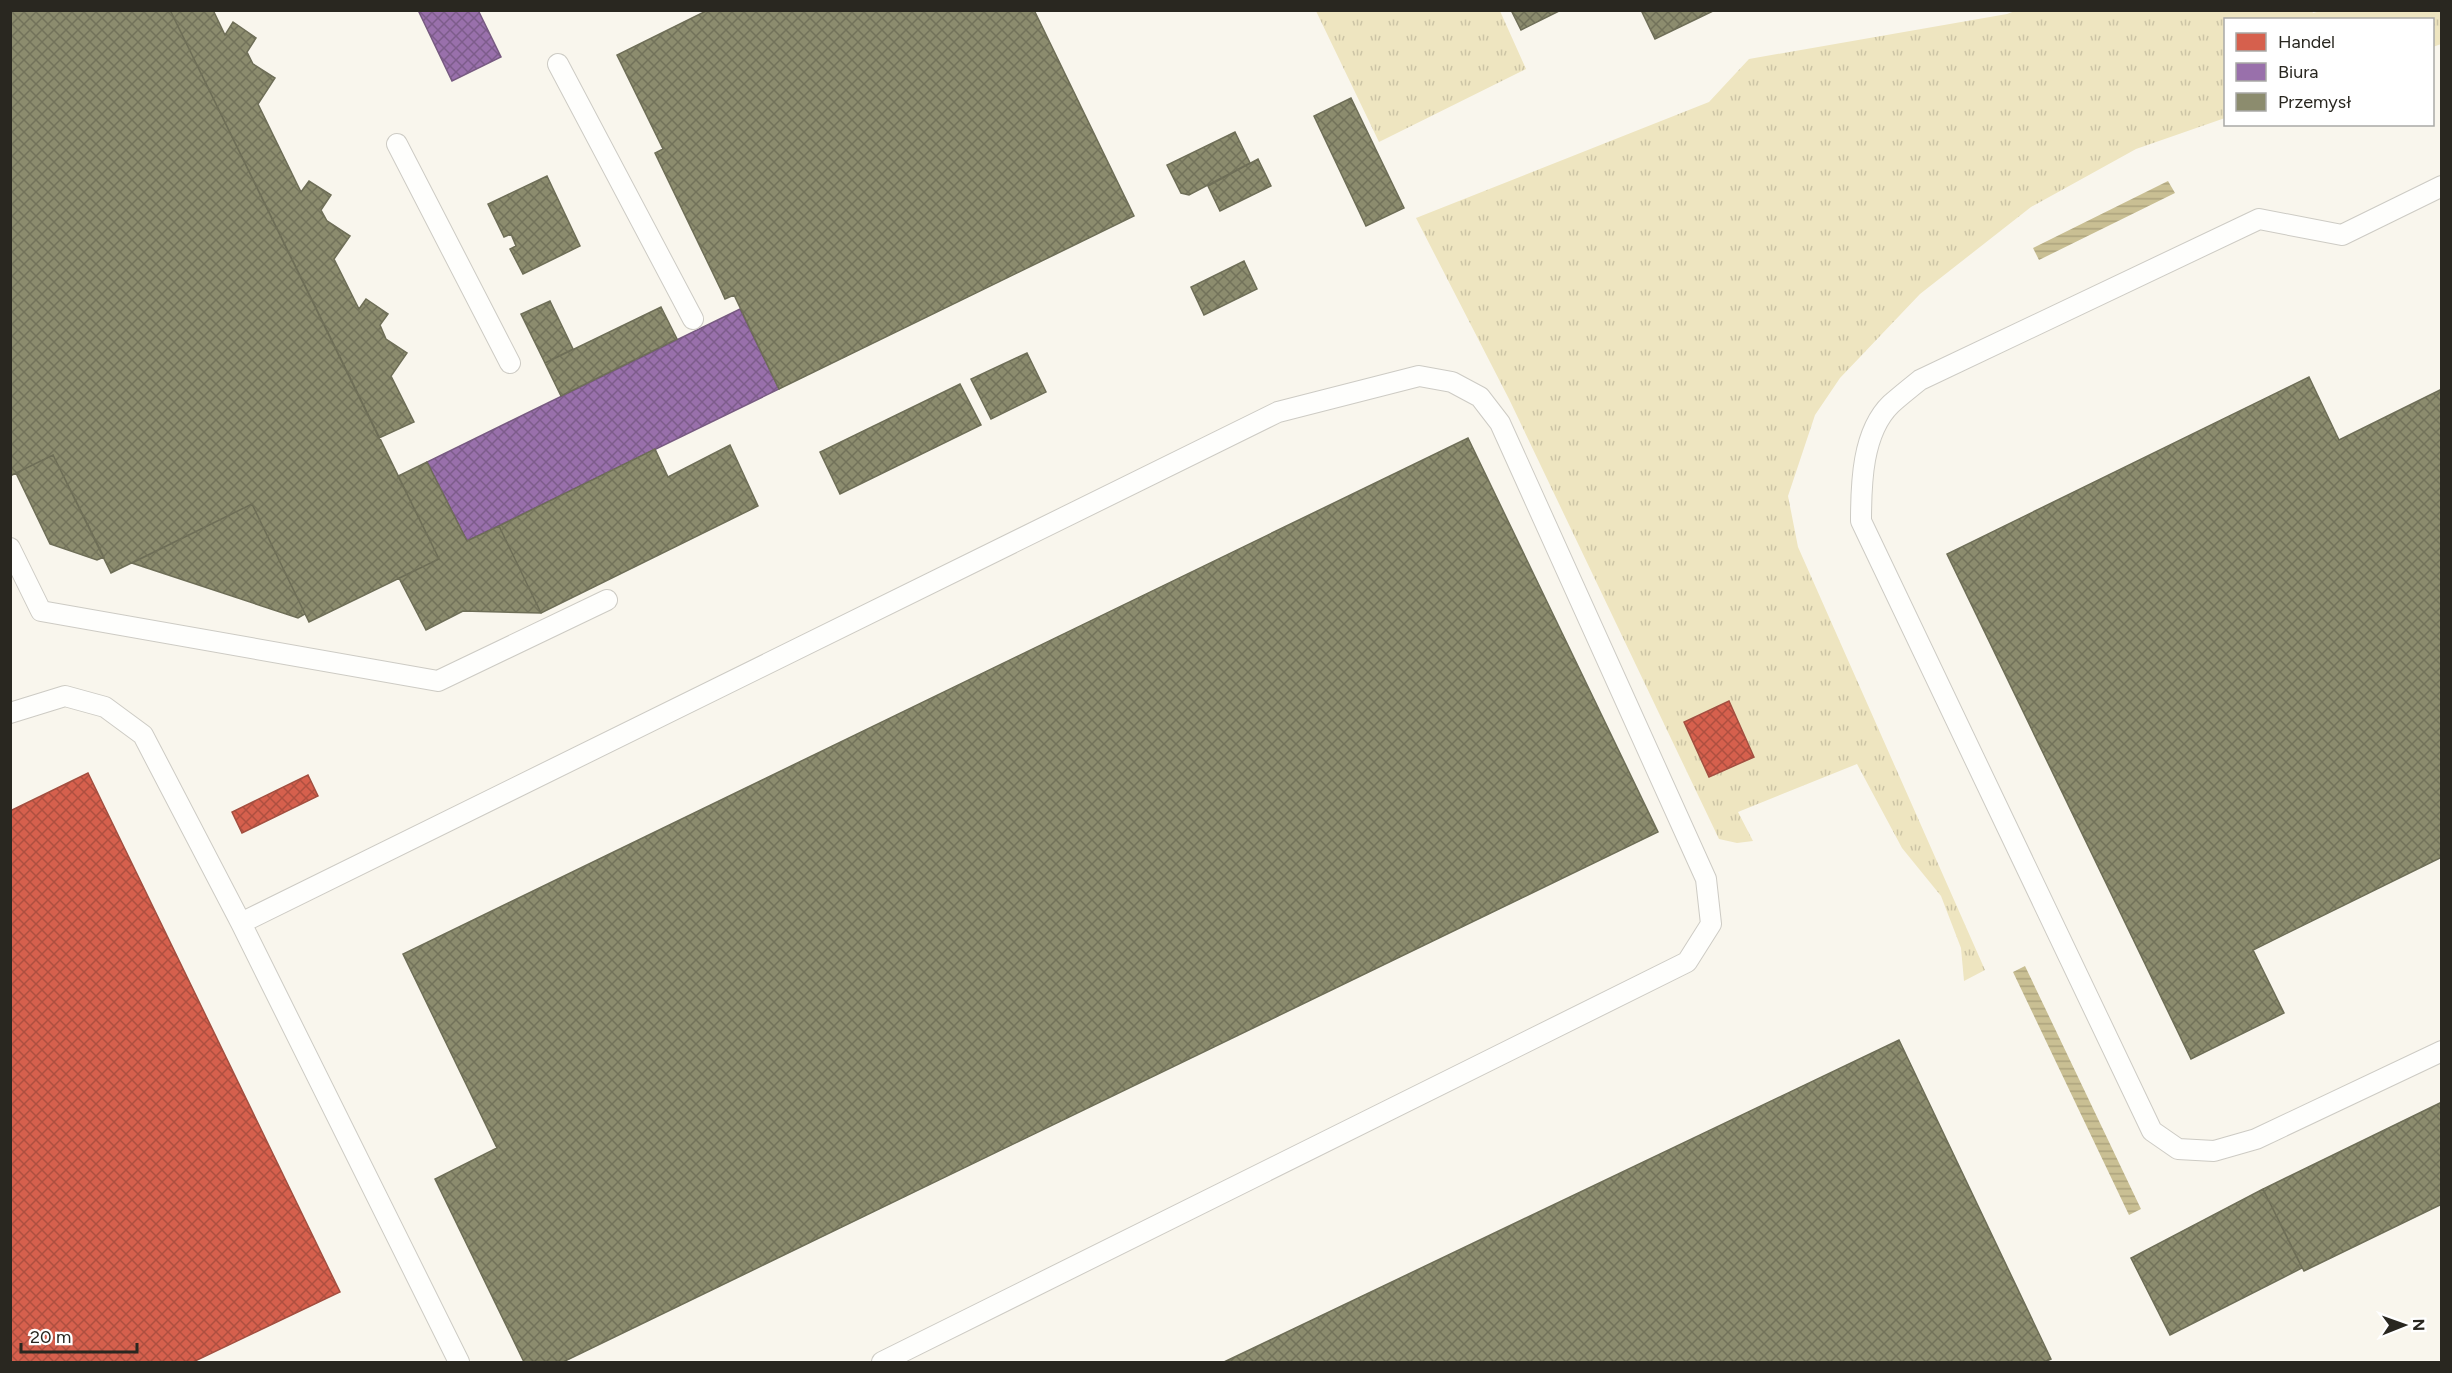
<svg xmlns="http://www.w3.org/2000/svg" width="2452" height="1373" font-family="Figtree,sans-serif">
<defs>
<pattern id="grass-tufts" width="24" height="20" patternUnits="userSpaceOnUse" patternTransform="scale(1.5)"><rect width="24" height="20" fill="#eee5c0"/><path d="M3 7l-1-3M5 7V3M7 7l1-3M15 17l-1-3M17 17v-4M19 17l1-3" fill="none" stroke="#ccc4a5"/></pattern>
<pattern id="water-rules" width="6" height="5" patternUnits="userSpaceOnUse" patternTransform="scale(1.5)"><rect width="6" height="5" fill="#c9bf93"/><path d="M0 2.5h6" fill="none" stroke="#ada47e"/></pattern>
<pattern id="shops-cross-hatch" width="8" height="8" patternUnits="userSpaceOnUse" patternTransform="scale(1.5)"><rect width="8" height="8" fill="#d6604d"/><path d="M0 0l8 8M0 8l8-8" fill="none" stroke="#ae4f40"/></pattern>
<pattern id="offices-cross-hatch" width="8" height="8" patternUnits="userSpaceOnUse" patternTransform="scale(1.5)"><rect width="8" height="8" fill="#9970ab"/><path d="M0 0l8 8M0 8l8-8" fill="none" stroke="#7d5c8b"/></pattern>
<pattern id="industry-cross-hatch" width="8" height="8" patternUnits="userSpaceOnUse" patternTransform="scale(1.5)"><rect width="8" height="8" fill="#8c8c6e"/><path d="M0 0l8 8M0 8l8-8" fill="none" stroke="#72725a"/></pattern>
</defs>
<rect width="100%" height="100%" fill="#f9f6ed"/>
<path fill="url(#grass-tufts)" d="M 2312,10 L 2313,13 L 2324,10 L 2441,11 L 2441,44 L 2433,47 L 2432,20 L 2226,20 L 2225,118 L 2136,149 L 2031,207 L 1920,294 L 1840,378 L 1815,415 L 1788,496 L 1798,547 L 1985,970 L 1964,981 L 1961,948 L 1941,896 L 1902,848 L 1857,764 L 1738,812 L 1753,841 L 1737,843 L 1719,839 L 1509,399 L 1416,218 L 1709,102 L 1749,59 L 2007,14 L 2015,11 Z
M 1316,11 L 1500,11 L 1526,69 L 1379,142 Z"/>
<path fill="url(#water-rules)" d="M 2168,181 L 2175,193 L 2039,260 L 2033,248 Z
M 2025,966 L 2141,1209 L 2129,1215 L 2013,972 Z"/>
<path fill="url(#shops-cross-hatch)" stroke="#a24f40" stroke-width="1.5" d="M 1729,701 L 1754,757 L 1709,777 L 1684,722 Z
M 88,773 L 340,1292 L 193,1362 L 10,1362 L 10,811 Z
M 308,775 L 318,796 L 242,833 L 232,812 Z"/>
<path fill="url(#offices-cross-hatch)" stroke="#775a81" stroke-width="1.5" d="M 418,10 L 478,10 L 501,57 L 452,81 Z
M 740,309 L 779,389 L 467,541 L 427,462 Z"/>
<path fill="url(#industry-cross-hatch)" stroke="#6e6e57" stroke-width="1.5" d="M 10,10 L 170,10 L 439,559 L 309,622 L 252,504 L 111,573 L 53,455 L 10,476 Z
M 170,10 L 213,10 L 225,35 L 233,22 L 256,38 L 247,52 L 253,64 L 275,78 L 258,104 L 301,192 L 309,181 L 331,195 L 321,210 L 327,221 L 350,236 L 334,259 L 359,309 L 366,299 L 388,314 L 380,325 L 386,339 L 407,353 L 391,376 L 414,422 L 379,438 Z
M 708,10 L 1034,10 L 1134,216 L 779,389 L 734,295 L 725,299 L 721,290 L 655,153 L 663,149 L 617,55 Z
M 1511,10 L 1561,10 L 1521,30 Z
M 1641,10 L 1715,10 L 1655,39 Z
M 1351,98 L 1404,208 L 1366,226 L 1314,116 Z
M 1235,132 L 1250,163 L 1189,195 L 1181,193 L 1167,165 Z
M 1258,159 L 1271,186 L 1220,211 L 1208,186 Z
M 547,176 L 580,246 L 523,274 L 510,249 L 516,246 L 511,234 L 504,237 L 488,204 Z
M 1244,261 L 1257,289 L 1204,315 L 1191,287 Z
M 550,301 L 573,349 L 545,363 L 521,314 Z
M 661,307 L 677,339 L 561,396 L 545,363 Z
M 1027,353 L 1046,392 L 991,419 L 971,379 Z
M 2309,377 L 2339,440 L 2442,389 L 2442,857 L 2253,950 L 2284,1013 L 2191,1059 L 1947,554 Z
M 960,384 L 981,425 L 840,494 L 820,452 Z
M 1468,438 L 1658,832 L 563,1362 L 524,1362 L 435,1179 L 497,1148 L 403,954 Z
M 730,445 L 758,506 L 541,613 L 499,526 L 655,449 L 668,477 Z
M 53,455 L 104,557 L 97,560 L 50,544 L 16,473 Z
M 427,462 L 467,541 L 499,526 L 541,613 L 463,611 L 426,630 L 399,578 L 439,559 L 398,476 Z
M 252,504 L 305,614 L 298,618 L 132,563 Z
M 1899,1040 L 2051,1359 L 2044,1362 L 1224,1362 Z
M 2442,1102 L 2442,1204 L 2304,1271 L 2263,1189 Z
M 2263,1189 L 2302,1268 L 2170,1335 L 2131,1258 Z"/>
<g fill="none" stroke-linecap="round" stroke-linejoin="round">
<g stroke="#cdcbc4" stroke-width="22">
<path id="service" d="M 558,64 L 693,319
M 397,144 L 510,363
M 2442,186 L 2342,235 L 2259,219 L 1920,380 C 1910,388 1900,396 1891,404 C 1862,432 1861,484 1861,521 L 2152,1131 L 2178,1149 L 2214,1151 L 2256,1139 L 2442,1051
M 10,548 L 41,611 L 438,681 L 607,600
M 10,713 L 65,696 L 105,707 L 143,735 L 241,923 L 459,1362
M 241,923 L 1278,412 L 1419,376 L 1452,382 L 1480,397 L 1500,423 L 1706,879 L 1711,924 L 1687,962 L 882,1362"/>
</g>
<use href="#service" stroke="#fefefc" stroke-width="20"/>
</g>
<rect width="2452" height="1373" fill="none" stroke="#292720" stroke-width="24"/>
<rect x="2224" y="18" width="210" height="108" fill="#ffffff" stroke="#a9a9a6" stroke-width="1.5"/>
<rect x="2236" y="33" width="30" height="18" fill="#d6604d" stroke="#a9a9a6" stroke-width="1.5"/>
<text x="2278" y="48" font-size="18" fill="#292720">Handel</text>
<rect x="2236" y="63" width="30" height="18" fill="#9970ab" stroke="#a9a9a6" stroke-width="1.5"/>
<text x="2278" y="78" font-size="18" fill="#292720">Biura</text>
<rect x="2236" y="93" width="30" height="18" fill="#8c8c6e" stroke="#a9a9a6" stroke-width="1.5"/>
<text x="2278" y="108" font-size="18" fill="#292720">Przemysł</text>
<g transform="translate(2404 1325) rotate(89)" stroke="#ffffff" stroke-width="4.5" paint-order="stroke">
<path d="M0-4.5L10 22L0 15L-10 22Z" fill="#292720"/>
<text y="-9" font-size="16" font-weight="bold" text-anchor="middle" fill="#292720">N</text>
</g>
<path d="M21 1343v9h116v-9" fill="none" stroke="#292720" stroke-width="3"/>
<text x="30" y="1343" font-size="18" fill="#292720" stroke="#ffffff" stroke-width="4.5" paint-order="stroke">20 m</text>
</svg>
